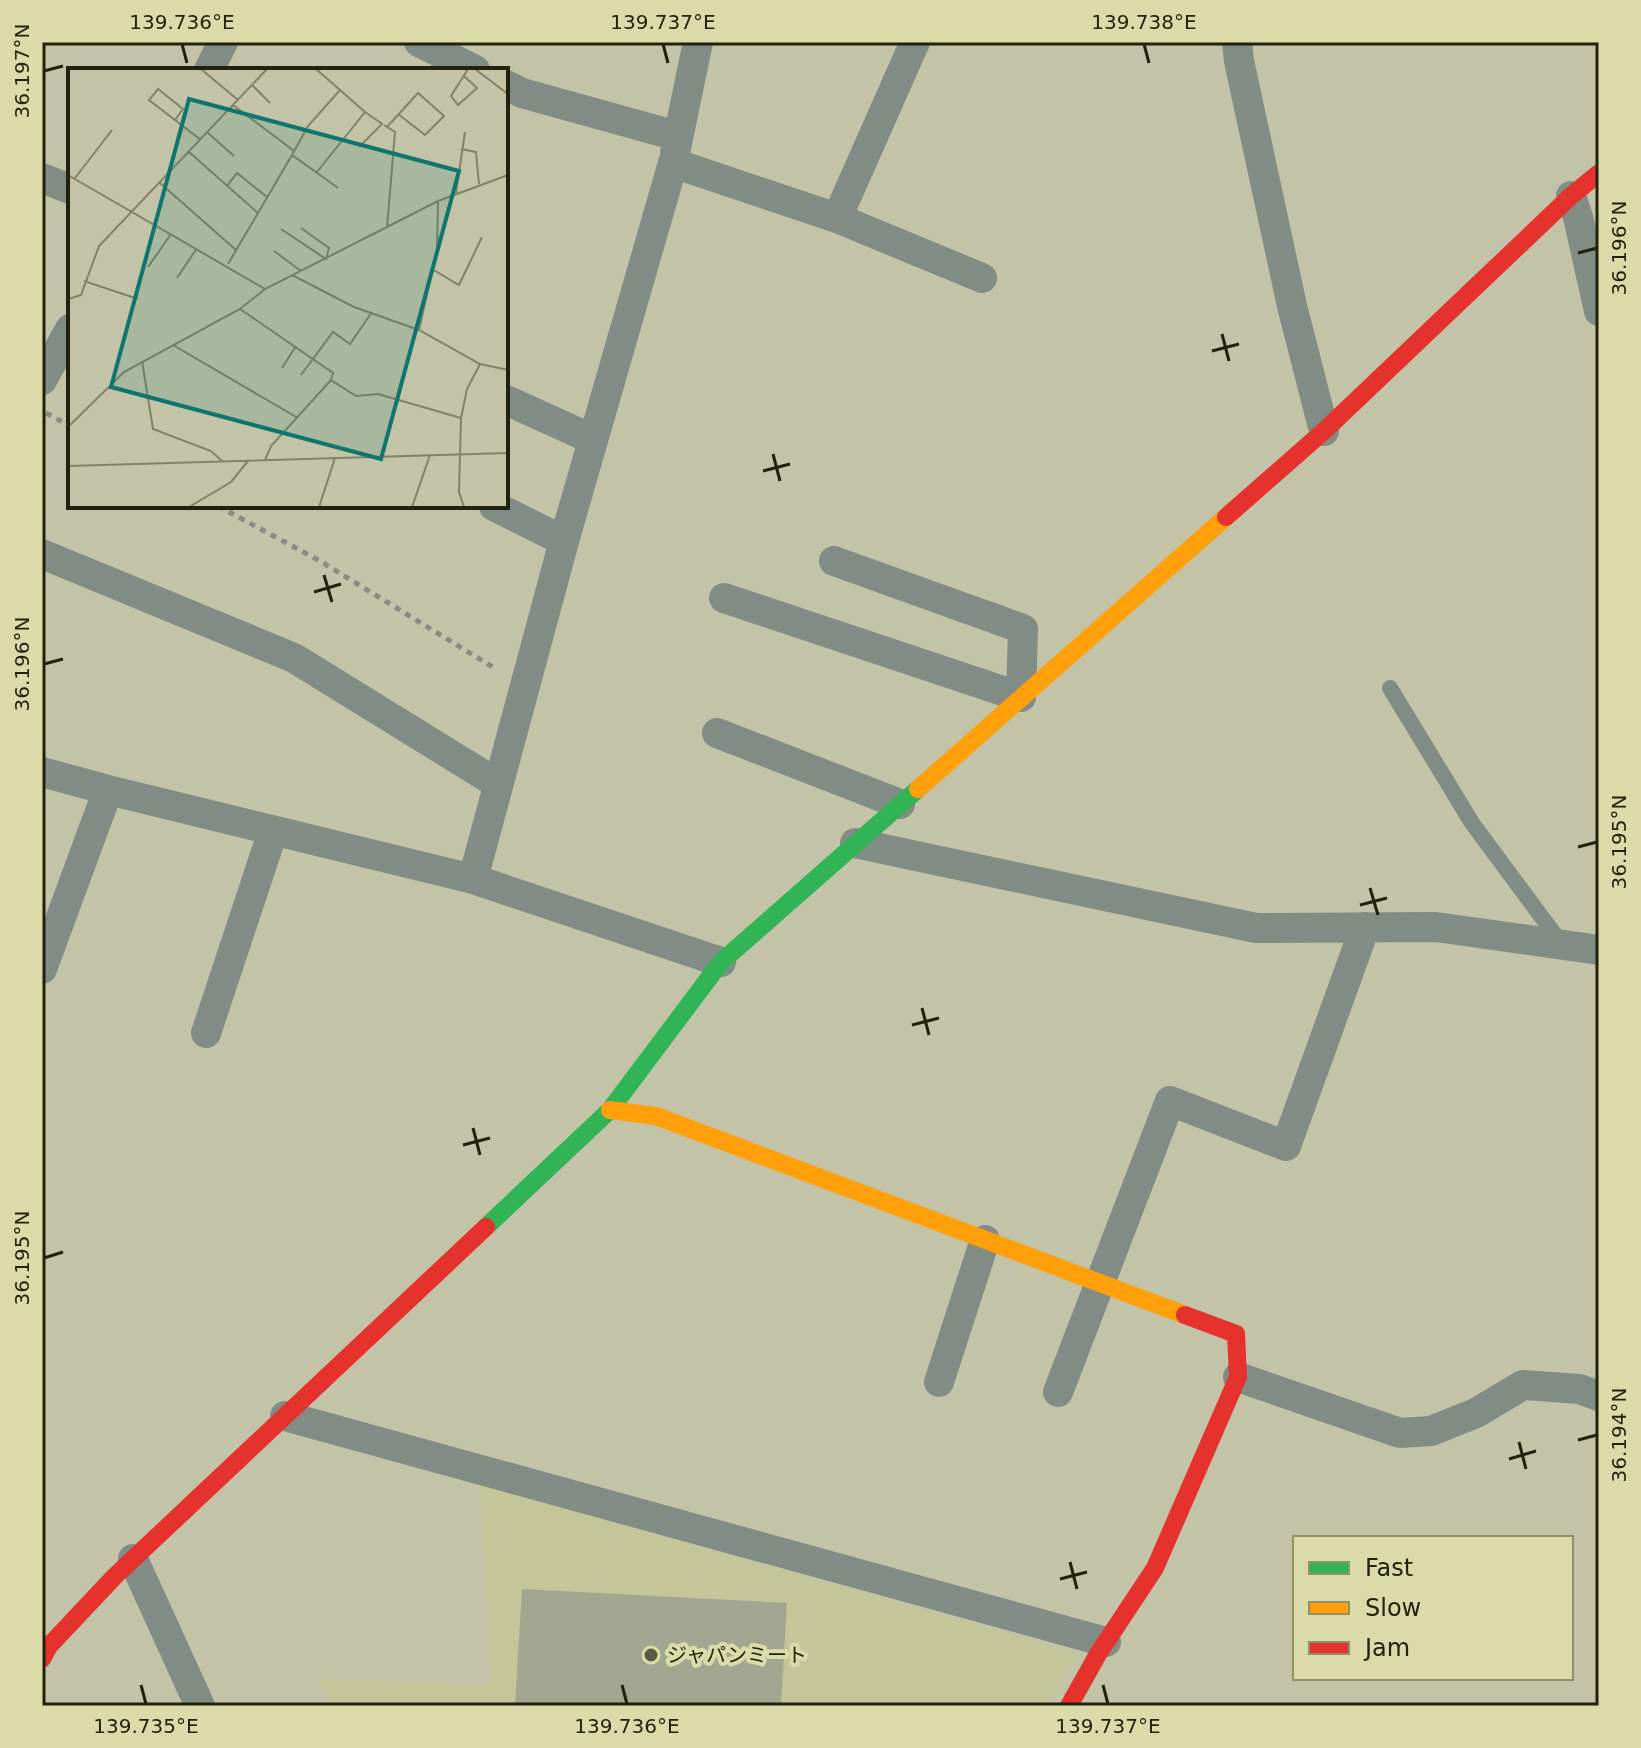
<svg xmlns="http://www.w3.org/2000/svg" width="1641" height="1748" font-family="'DejaVu Sans','Noto Sans JP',sans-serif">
<rect width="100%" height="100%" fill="#c2c3a7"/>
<path fill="#c4c599" d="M 480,1485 L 1078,1653 L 1047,1706 L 330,1706 L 318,1679 L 491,1685 Z"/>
<path fill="#a2a691" d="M 522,1589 L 787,1603 L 781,1706 L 515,1706 Z"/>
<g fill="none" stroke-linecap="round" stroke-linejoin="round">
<path stroke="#868d82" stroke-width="5" stroke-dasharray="6 6" stroke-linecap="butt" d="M 46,413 L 70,426
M 218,506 L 320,561 L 496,669"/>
<path stroke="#818d84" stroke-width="16" d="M 1390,688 L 1472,823 L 1561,943"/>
<path stroke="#818d84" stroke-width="30" d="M 419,42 L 475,70
M 1237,42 L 1239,61 L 1292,306 L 1324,431
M 209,70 L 223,42
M 506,85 L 522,93 L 677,136
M 675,153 L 698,42
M 42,178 L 70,189
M 1571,196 L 1578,217 L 1599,311
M 837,218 L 915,42
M 42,380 L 70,329
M 506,400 L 592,439
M 564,541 L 673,163 L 837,218 L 982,278
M 42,554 L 294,658 L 498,784
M 724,598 L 1021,697 L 1023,629 L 834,561
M 717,733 L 900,804
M 42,772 L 108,790 L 473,879 L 721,962
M 855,843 L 1256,928 L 1436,927 L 1599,950
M 473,879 L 564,541 L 494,506
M 42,969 L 108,790
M 206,1033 L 273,831
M 1238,1377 L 1400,1433 L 1431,1431 L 1476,1413 L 1523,1385 L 1579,1389 L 1599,1396
M 939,1382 L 985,1240
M 1058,1392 L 1170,1101 L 1286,1146 L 1365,927
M 285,1416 L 1106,1642
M 133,1559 L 200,1706"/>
<path stroke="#30b455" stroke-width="18" d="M 486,1227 L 610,1110 L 721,962 L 918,789"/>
<path stroke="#ff9f0a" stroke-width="18" d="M 918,789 L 1226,517
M 610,1110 L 656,1116 L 1185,1315"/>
<path stroke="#e5322d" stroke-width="18" d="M 1226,517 L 1324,431 L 1571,196 L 1599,173
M 42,1659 L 49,1646 L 115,1576 L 486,1227
M 1069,1706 L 1098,1654 L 1155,1568 L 1238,1377 L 1236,1334 L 1185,1315"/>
</g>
<path fill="none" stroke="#21210d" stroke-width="3" d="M 182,44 L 187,63M 663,44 L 668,63M 1144,44 L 1149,63M 44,71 L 63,66M 1578,253 L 1597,248M 1222,334 L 1229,361M 1212,351 L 1239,344M 773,454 L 780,481M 763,471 L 790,464M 324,575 L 332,602M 314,592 L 341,584M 44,664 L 63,659M 1578,847 L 1597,842M 1370,888 L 1378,915M 1360,905 L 1387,898M 922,1008 L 929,1035M 912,1025 L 939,1018M 473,1128 L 480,1155M 463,1145 L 490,1138M 44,1258 L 63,1252M 1578,1440 L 1597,1435M 1519,1442 L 1526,1469M 1509,1459 L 1536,1451M 1070,1562 L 1077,1589M 1060,1579 L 1087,1572M 141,1685 L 146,1704M 622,1685 L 627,1704M 1103,1685 L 1108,1704"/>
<circle fill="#595a43" stroke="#dadba9" stroke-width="3" cx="651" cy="1655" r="8"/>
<g text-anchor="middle" stroke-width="8" stroke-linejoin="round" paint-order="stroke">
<g font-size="20" fill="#21210d" stroke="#dadba9" text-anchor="start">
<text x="667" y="1662">ジャパンミート</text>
</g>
</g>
<g transform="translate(68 68)">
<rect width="440" height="440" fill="#c2c3a7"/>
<path fill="none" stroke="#828269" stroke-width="2" d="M 133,1 L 170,32M 248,1 L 272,22M 407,1 L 440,26M 396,8 L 409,20 L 390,37 L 383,28 L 400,1M 184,17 L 202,35M 165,37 L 226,83M 107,52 L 115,41 L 90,21 L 81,32 L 133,72M 316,57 L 327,64 L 319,160M 319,59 L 350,25 L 376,48 L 357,67 L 330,46M 140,65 L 166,88M 393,81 L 408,84 L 411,116M 121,84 L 190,145 L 160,196M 224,87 L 240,58 L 272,22 L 297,44M 249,104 L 297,44 L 314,56 L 291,79M 0,107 L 197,221M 7,110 L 44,62M 92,115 L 168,182M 159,118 L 169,105 L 199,129M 388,125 L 397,64M 190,145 L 224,87 L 270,120M 0,146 L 0,242M 213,161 L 258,191 L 261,180 L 233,160M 206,183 L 233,203M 80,199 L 103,166M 364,201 L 391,217 L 414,169M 224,207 L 286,239 L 351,262 L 412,296 L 440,302M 109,210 L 129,180M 16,213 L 70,231M 1,231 L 13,227 L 31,178 L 199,1M 172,241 L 265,305 L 263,312 L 288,328 L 310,326 L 393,350M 351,262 L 369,182 L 370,133M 105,277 L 230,350M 74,293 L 85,361 L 143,383 L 154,393M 214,300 L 228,278M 233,307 L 265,264 L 282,276 L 304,244M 0,359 L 56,304 L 172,241 L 197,221 L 370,133 L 440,107M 197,392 L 203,378 L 263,312M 0,398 L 440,385M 121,439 L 163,414 L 180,393M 251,439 L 267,390M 344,439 L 362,387M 396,439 L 391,424 L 393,350 L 399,321 L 412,296"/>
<path fill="#0f766e" fill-opacity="0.15" stroke="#0f766e" stroke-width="4" d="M 121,31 L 391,103 L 313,391 L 43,319 Z"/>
<rect width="440" height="440" fill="none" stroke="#21210d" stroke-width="4"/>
</g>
<rect width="1641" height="1748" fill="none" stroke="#dadba9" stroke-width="88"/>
<rect x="1293" y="1536" width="280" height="144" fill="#dadba9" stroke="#90916b" stroke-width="2"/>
<rect x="1309" y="1562" width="40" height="12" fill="#30b455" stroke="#90916b" stroke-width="2"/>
<text x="1365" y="1576" font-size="24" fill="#21210d">Fast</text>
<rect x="1309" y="1602" width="40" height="12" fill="#ff9f0a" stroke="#90916b" stroke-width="2"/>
<text x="1365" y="1616" font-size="24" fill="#21210d">Slow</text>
<rect x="1309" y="1642" width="40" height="12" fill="#e5322d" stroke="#90916b" stroke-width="2"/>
<text x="1365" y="1656" font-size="24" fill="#21210d">Jam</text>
<rect x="44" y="44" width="1553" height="1660" fill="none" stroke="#21210d" stroke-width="3"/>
<g font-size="20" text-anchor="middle" fill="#21210d">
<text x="182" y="29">139.736°E</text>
<text x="663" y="29">139.737°E</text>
<text x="1144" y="29">139.738°E</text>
<text transform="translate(22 71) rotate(-90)" y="7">36.197°N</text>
<text transform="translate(1619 248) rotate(-90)" y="7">36.196°N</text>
<text transform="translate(22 664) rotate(-90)" y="7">36.196°N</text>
<text transform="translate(1619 842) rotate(-90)" y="7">36.195°N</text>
<text transform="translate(22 1258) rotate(-90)" y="7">36.195°N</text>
<text transform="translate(1619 1435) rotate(-90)" y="7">36.194°N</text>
<text x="146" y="1733">139.735°E</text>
<text x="627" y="1733">139.736°E</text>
<text x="1108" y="1733">139.737°E</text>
</g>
</svg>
